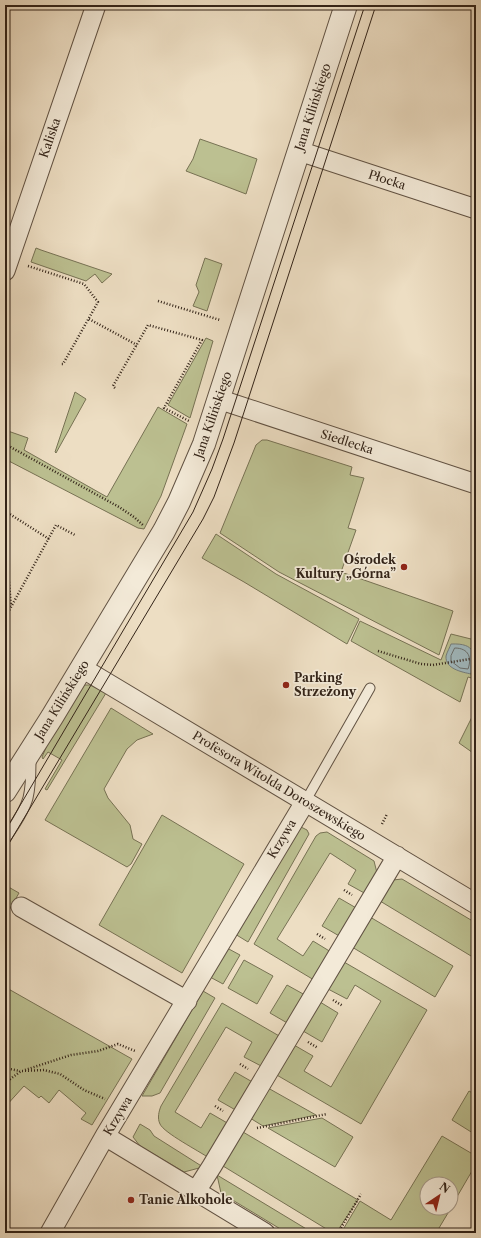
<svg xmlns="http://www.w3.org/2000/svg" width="481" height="1238" font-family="'Libre Caslon Text',serif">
<rect width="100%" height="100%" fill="#eddec3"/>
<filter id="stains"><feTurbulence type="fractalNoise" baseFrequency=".005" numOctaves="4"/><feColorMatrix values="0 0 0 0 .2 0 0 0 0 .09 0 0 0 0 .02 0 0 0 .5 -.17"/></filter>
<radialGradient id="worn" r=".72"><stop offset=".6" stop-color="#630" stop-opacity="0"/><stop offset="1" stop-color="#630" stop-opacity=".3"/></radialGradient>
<path fill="#bcc091" stroke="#777254" d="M 200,139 L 257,159 L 246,194 L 186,171 L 193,159 Z
M 36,248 L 41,250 L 112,274 L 102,283 L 95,274 L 86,281 L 31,262 Z
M 205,258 L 222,264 L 207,311 L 193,306 L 199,292 L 196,285 Z
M 206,338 L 213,341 L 190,418 L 168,405 Z
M 75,392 L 86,399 L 56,453 L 55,452 Z
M 158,407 L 187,424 L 161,496 L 144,529 L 138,528 L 5,459 L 5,430 L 28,438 L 24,450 L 107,497 Z
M 262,440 L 267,440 L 352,467 L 350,475 L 364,478 L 348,528 L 356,530 L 341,572 L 453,611 L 439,655 L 279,572 L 220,533 L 256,445 Z
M 216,534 L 276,574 L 359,619 L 347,644 L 244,582 L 202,558 Z
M 360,621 L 441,660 L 451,634 L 471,639 L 476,643 L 476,676 L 475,679 L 468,677 L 460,702 L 351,641 Z
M 84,685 L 90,685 L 106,693 L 47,790 L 45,789 L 62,760 L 48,752 L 43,759 L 42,757 L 48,743 Z
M 111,708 L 153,734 L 137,740 L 127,749 L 104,789 L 108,798 L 130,825 L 133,839 L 142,844 L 131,864 L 127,867 L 45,820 Z
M 473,715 L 476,717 L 476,755 L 459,743 Z
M 162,815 L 244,864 L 182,973 L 99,925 Z
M 299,826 L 307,830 L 309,834 L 248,942 L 235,934 Z
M 327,832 L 374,861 L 377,873 L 366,894 L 348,884 L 356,870 L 330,853 L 277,939 L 303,956 L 313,941 L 331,952 L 314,980 L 254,944 L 316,836 L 320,833 Z
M 402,879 L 476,923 L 476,959 L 380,901 L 393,880 Z
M 5,885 L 19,893 L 8,912 L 5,910 Z
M 339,898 L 358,909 L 341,937 L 322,926 Z
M 370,917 L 453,966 L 435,997 L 352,947 Z
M 227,948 L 240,955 L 223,984 L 210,977 Z
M 244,960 L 273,976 L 257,1004 L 228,988 Z
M 344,962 L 427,1010 L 361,1124 L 275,1074 L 294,1045 L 313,1056 L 304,1071 L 331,1087 L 381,1001 L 355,985 L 347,999 L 328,989 Z
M 287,985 L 305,995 L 289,1024 L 270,1013 Z
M 5,987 L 132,1059 L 92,1125 L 81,1119 L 86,1113 L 59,1090 L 49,1103 L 41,1096 L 39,1098 L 24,1086 L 5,1107 Z
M 203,991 L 215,998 L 160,1093 L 152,1096 L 142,1096 Z
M 320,1002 L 338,1013 L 322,1042 L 303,1031 Z
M 222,1003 L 281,1037 L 263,1067 L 244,1057 L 252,1042 L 226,1027 L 175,1112 L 201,1128 L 210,1113 L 229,1124 L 209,1158 C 199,1151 164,1133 160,1124 C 157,1118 159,1111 161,1106 Z
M 235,1072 L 256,1084 L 239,1112 L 218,1100 Z
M 268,1088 L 316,1115 L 263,1126 L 250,1118 Z
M 469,1091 L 476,1095 L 476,1135 L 452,1120 Z
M 322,1118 L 353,1137 L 335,1167 L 268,1128 Z
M 140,1124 L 150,1130 L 154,1136 L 203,1167 L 184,1172 L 140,1146 L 133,1137 Z
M 243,1132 L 358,1200 L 336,1233 L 333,1233 L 223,1166 Z
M 442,1136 L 476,1156 L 476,1173 L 472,1171 L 451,1207 L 451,1184 L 427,1184 L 427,1208 L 451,1208 L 436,1233 L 341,1233 L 360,1201 L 391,1220 Z
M 217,1175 L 313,1233 L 287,1233 L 221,1193 Z"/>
<path fill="#a0b9bf" stroke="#747d7c" d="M 451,644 C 476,643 476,654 471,674 C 462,672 445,669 446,656 C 447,652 450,647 451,644 Z"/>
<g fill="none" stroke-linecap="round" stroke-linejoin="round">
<path stroke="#696e6c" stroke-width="1" d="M 455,648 C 469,648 472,658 468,669 L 460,668 L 451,661 L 451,656 Z"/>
<g stroke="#615243" stroke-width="11">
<path id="service" d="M 305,802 L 370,688
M 5,840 C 13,827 24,813 28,798 C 31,786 31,772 31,760"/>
</g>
<g stroke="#615243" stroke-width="21">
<path id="minor" d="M 299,151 L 476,209
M 5,271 L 96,5
M 218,399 L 476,484
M 82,668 L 476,904
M 21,907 L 187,1001
M 105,1136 L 265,1233
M 196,1191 L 212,1166 L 397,856
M 50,1233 L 105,1136 L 305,802"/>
</g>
<g stroke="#615243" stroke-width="24">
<path id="tertiary" d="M 5,791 L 52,717 L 164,531 L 179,502 L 204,444 L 346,5"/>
</g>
<path stroke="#322318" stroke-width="2.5" stroke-dasharray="1 2" stroke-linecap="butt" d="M 28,266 L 84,284 L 98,302 L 63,364 L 61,364
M 158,301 L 220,320
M 89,319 L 137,345
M 115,388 L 113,386 L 148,325 L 202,340 L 164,408 L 189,421
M 5,444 L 119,507 L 134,517 L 144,526
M 5,511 L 49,539
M 5,537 L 11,606
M 5,618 L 56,525 L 75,535
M 378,651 L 421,664 L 433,665 L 476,658
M 382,824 L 387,814
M 344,890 L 352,895
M 317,934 L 325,939
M 333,1000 L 343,1006
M 308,1042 L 318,1048
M 240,1064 L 248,1069
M 5,1068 L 20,1071
M 25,1070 L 71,1055 L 98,1051 L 118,1044 L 135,1051
M 5,1083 L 21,1071 L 44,1070 L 60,1074 L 84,1090 L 105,1099
M 215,1106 L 223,1111
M 257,1128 L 327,1114
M 338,1233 L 361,1194"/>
<use href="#service" stroke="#f3ead8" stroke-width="9"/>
<use href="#minor" stroke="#f3ead8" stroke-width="19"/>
<use href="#tertiary" stroke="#f3ead8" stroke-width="22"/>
<path stroke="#322318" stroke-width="1" d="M 5,831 L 193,512 L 212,469 L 223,439 L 365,5
M 5,850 L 203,519 L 214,497 L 234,443 L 376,5"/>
</g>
<g fill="#8f2418" stroke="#f3ead8" stroke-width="1.5">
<circle cx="404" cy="567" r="4"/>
<circle cx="286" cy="685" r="4"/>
<circle cx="131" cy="1200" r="4"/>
</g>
<g text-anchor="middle" stroke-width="3.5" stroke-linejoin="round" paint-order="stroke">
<g font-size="12" fill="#322318" stroke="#f3ead8">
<text transform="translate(313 107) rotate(-72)" y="4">Jana Kilińskiego</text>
<text transform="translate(50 138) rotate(-71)" y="4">Kaliska</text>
<text transform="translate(387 180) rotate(18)" y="4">Płocka</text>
<text transform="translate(213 415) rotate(-71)" y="4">Jana Kilińskiego</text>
<text transform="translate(347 442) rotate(18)" y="4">Siedlecka</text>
<text transform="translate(62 700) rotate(-58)" y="4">Jana Kilińskiego</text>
<text transform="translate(279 786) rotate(31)" y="4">Profesora Witolda Doroszewskiego</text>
<text transform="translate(282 839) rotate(-59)" y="4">Krzywa</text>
<text transform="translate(118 1116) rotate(-59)" y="4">Krzywa</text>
</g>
<g font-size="12" font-weight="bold" fill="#322318" stroke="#f3ead8" text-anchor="start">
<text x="396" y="564" text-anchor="end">Ośrodek<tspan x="396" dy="14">Kultury „Górna”</tspan></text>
<text x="294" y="682">Parking<tspan x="294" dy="14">Strzeżony</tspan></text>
<text x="139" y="1204">Tanie Alkohole</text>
</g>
</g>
<rect width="481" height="1238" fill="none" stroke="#eddec3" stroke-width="20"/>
<rect x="6" y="6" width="469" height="1226" fill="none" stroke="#322318" stroke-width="2"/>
<rect x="10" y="10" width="461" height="1218" fill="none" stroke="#322318"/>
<g transform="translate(439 1196) rotate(35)"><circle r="19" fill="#f3ead8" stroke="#a69a8b"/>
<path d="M0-3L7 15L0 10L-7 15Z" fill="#8f2418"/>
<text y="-6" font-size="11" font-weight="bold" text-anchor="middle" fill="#322318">N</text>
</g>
<rect width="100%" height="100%" filter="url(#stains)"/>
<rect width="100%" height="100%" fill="url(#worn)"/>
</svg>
